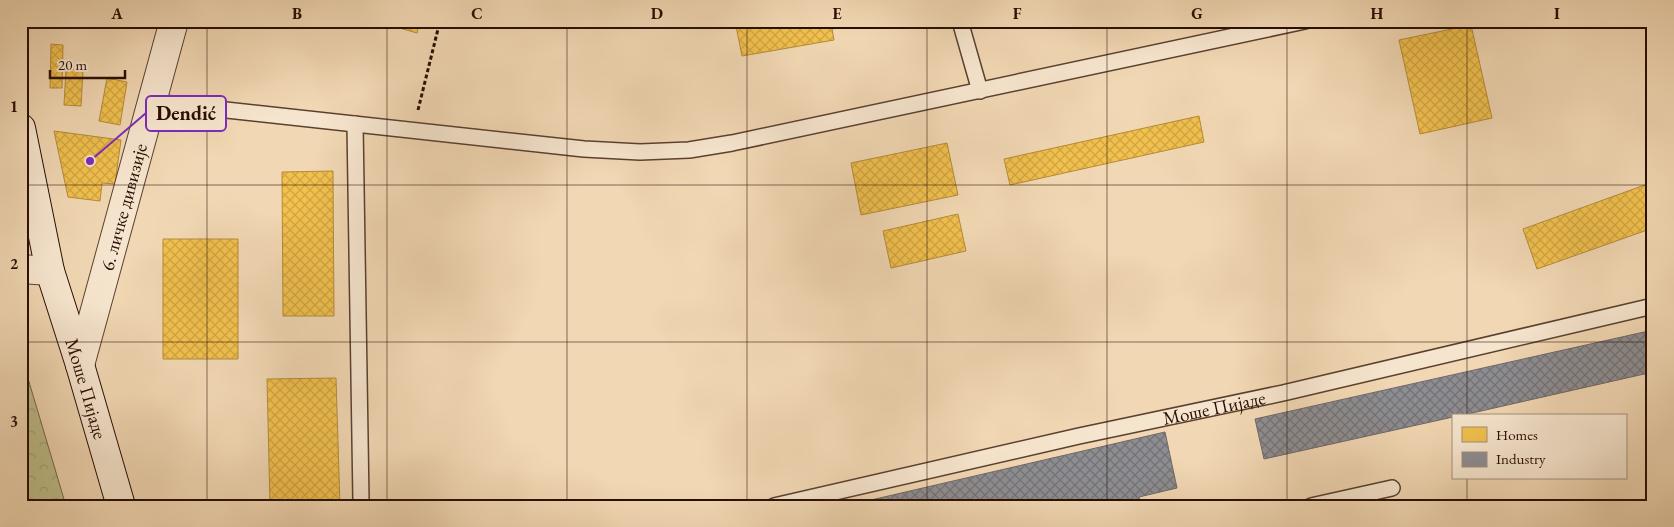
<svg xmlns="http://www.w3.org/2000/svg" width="1674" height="527" font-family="'EB Garamond',serif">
<defs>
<pattern id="forest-crowns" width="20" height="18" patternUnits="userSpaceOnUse" patternTransform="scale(1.25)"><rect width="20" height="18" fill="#bebd8a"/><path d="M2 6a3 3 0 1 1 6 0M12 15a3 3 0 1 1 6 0" fill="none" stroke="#a3a175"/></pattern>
<pattern id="homes-cross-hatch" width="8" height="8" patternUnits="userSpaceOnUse" patternTransform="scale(1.25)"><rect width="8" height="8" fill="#f2c14e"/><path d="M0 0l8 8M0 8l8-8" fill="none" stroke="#d0a542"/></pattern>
<pattern id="industry-cross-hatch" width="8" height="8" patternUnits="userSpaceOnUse" patternTransform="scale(1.25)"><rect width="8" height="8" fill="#8d8d92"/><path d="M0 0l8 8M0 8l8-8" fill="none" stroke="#737275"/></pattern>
</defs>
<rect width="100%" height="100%" fill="#f1d7b3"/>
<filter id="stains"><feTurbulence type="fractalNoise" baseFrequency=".004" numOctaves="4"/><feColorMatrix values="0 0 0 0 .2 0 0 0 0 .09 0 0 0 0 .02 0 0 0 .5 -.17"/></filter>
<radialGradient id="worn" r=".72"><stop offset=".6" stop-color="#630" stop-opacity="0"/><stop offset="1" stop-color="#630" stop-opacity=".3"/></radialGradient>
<path fill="url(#forest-crowns)" stroke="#736646" d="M 21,355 L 66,506 L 21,506 Z"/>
<path fill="url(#homes-cross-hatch)" stroke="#b58b38" d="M 375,21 L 420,21 L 417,33 Z
M 735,21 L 876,21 L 832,29 L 834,40 L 742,56 Z
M 1471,25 L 1492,118 L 1420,134 L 1399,40 Z
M 51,44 L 63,45 L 62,88 L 50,88 Z
M 66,69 L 83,70 L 81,106 L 64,105 Z
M 107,78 L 127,82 L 120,125 L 99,121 Z
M 1199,116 L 1204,142 L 1010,185 L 1004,159 Z
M 54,131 L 121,140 L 115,184 L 102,183 L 100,201 L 68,197 Z
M 947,143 L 958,195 L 861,215 L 851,163 Z
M 333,171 L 334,316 L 283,316 L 282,172 Z
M 1653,182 L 1653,228 L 1537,269 L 1523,229 Z
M 958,214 L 966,251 L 891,268 L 883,231 Z
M 163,239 L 238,239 L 238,359 L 163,359 Z
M 336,378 L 340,506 L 270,506 L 267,379 Z"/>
<path fill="url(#industry-cross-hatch)" stroke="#6f6767" d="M 1653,330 L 1653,372 L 1459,416 L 1453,416 L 1453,417 L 1264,459 L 1255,419 Z
M 1165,432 L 1177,488 L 1139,497 L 1141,506 L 1101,506 L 1100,503 L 1088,506 L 845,506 Z"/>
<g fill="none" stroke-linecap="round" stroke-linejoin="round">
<g stroke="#5a402f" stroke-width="18">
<g id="lane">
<path d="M 960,21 L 980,91"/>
<path d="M 153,102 L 584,149 L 640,152 L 689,150 L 732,143 L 1305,21"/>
<path d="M 355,124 L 361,501"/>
<path id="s1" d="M 774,506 L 1079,436 L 1283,393 L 1653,306"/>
<path d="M 1311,506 L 1392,488"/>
</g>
</g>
<g stroke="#5a402f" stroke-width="30">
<g id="street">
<path d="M 21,269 L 50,271"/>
<path id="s2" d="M 80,365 L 174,21"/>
</g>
</g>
<g stroke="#280e03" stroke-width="30">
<g id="secondary">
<path id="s3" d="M 21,128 L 50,271 L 80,365 L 121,506"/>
</g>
</g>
<path stroke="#280e03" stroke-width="3" stroke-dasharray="4 2.5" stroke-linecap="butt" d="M 418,110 L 440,21
M 21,489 L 28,506"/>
<use href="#lane" stroke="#f6e5ce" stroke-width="15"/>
<use href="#street" stroke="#f6e5ce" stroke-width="28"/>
<use href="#secondary" stroke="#f6e5ce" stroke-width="28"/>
</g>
<path fill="none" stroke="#280e03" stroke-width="1" stroke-opacity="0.55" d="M 207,21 L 207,506M 387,21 L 387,506M 567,21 L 567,506M 747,21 L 747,506M 927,21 L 927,506M 1107,21 L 1107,506M 1287,21 L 1287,506M 1467,21 L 1467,416M 21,185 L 1653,185M 21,342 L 1653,342M 1467,478 L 1467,506"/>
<g text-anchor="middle" stroke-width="5" stroke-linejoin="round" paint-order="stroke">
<g font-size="19" fill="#280e03" stroke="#f6e5ce">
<text dy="7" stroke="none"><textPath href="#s2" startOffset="164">6. личке дивизије</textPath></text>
<text dy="7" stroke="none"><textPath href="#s3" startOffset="269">Моше Пијаде</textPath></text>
<text dy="7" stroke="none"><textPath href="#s1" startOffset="451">Моше Пијаде</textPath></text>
</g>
</g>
<path fill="none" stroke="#7b2cbf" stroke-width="2" d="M90 161L146 113"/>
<circle fill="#7b2cbf" stroke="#f6e5ce" stroke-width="2" cx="90" cy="161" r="5"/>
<rect fill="#f6e5ce" stroke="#7b2cbf" stroke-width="2" x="146" y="96" width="80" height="35" rx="5"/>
<g font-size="20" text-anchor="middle" font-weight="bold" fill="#280e03">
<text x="186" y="120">Dendić</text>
</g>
<rect width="1674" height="527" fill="none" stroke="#f1d7b3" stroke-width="55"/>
<rect x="1452" y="414" width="175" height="65" fill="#f6e5ce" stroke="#a48f7d"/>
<rect x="1462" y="427" width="25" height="15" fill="#f2c14e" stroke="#a48f7d"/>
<text x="1496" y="440" font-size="15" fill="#280e03">Homes</text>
<rect x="1462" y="452" width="25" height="15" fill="#8d8d92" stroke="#a48f7d"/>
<text x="1496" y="464" font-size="15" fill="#280e03">Industry</text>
<path d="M50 70v8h75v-8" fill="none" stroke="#280e03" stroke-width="2.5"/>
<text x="58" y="70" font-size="15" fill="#280e03" stroke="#f6e5ce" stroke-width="4" paint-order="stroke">20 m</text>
<rect x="28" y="28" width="1618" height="472" fill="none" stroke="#280e03" stroke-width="2"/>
<g font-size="16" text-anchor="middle" font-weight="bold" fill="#280e03">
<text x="117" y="19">A</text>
<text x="297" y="19">B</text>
<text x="477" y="19">C</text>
<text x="657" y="19">D</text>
<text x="837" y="19">E</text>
<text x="1017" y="19">F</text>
<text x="1197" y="19">G</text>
<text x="1377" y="19">H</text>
<text x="1557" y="19">I</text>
<text x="14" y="112">1</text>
<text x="14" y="269">2</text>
<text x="14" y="427">3</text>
</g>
<rect width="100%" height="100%" filter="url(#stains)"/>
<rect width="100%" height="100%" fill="url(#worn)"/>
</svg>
